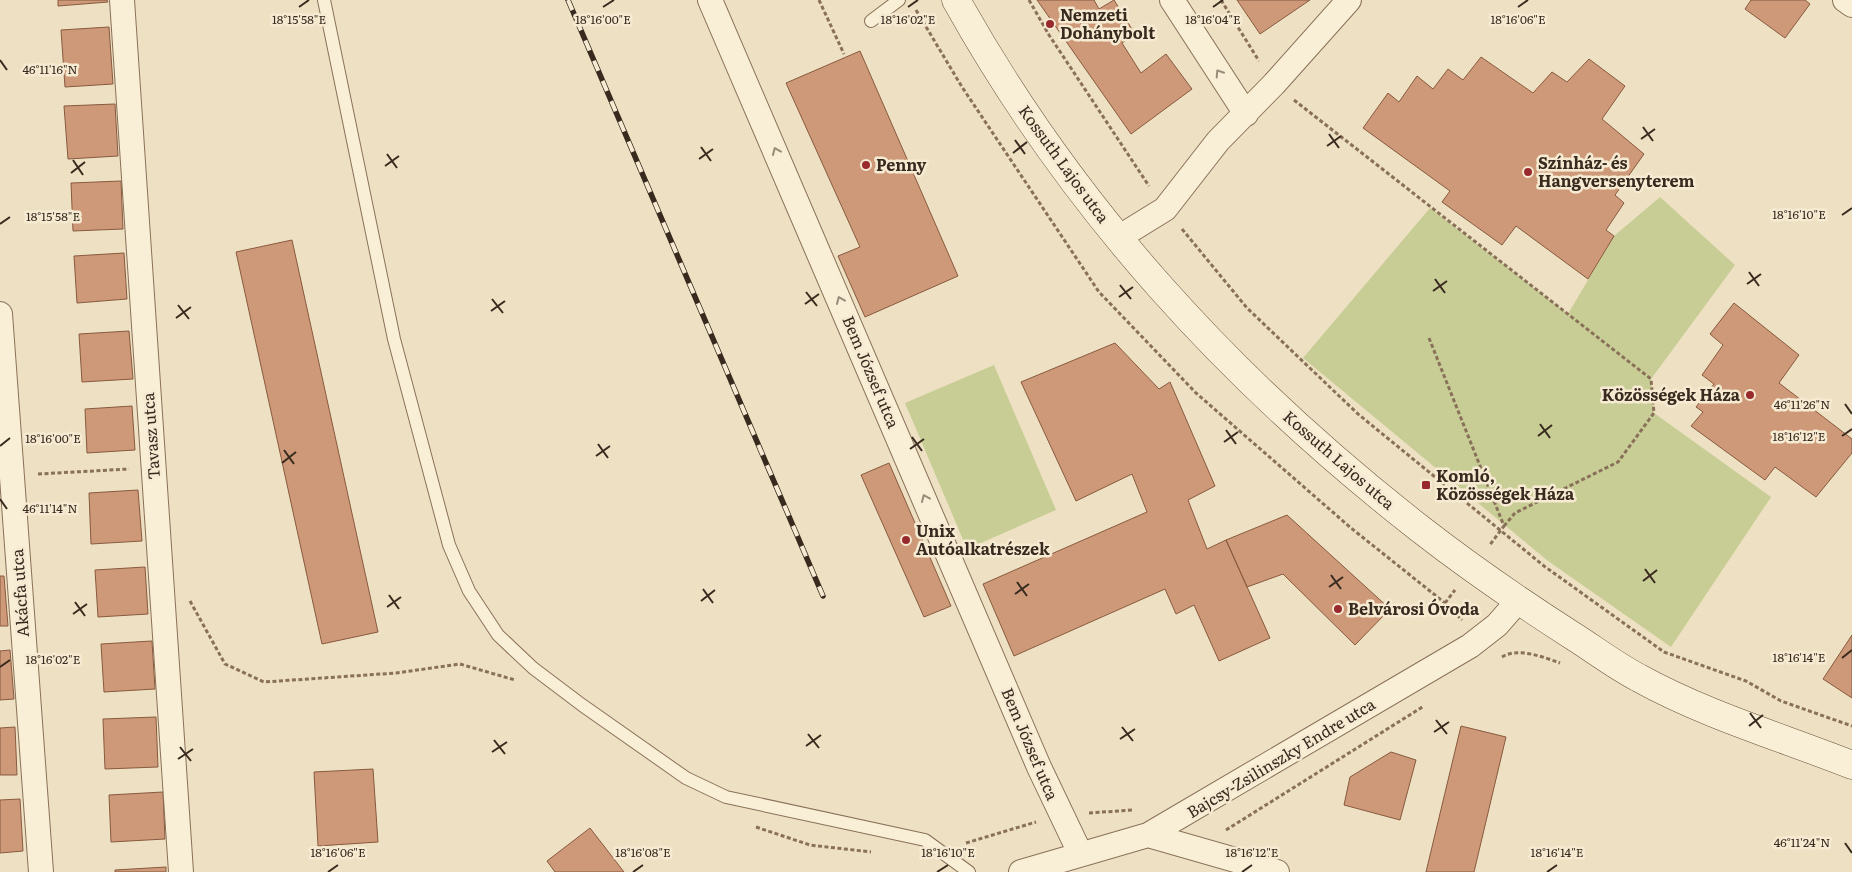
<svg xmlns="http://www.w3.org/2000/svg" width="1852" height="872" font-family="Literata,serif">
<rect width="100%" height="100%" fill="#eee0c2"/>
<path fill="#c8cd96" d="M 1660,197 L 1735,265 L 1651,379 L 1654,413 L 1771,497 L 1671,647 L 1548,561 L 1303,358 L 1430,208 L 1568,314 L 1614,236 Z
M 994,365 L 1056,510 L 967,549 L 905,403 Z"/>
<path fill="#cd9978" stroke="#885a3f" d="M 58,0 L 107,0 L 108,2 L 58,6 Z
M 1037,0 L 1094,0 L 1099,9 L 1114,0 L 1135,34 L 1122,43 L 1141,73 L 1166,54 L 1192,89 L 1131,134 Z
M 1237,0 L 1310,0 L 1260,34 Z
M 1751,0 L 1805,0 L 1810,4 L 1785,38 L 1745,9 Z
M 109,27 L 113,84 L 65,87 L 61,30 Z
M 860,51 L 958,276 L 865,317 L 838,256 L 860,247 L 786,83 Z
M 1481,57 L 1533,93 L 1552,72 L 1567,82 L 1589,59 L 1625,86 L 1602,119 L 1644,154 L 1615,195 L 1624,203 L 1606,230 L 1614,236 L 1588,279 L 1516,226 L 1502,245 L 1442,202 L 1450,191 L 1363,128 L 1388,93 L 1399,102 L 1417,76 L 1433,89 L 1448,69 L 1463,80 Z
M 115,104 L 118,156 L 68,159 L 64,106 Z
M 121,181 L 123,229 L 73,231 L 71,183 Z
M 292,240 L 378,632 L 322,644 L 236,252 Z
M 124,253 L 127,299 L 77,303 L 74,256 Z
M 1734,303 L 1799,355 L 1779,383 L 1852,439 L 1852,453 L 1816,497 L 1775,467 L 1765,480 L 1691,426 L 1703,412 L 1696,407 L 1714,384 L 1702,375 L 1723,345 L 1710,334 Z
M 129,331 L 133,379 L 82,382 L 79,334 Z
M 1115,343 L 1159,389 L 1170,382 L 1215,486 L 1188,500 L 1207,549 L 1226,540 L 1270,638 L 1219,661 L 1194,605 L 1176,614 L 1165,589 L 1014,656 L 983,584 L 1147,512 L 1132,474 L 1076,501 L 1021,382 Z
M 132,406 L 135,450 L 87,453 L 85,409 Z
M 889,463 L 951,606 L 924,617 L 861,475 Z
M 138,490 L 142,541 L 91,544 L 89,493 Z
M 1287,515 L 1390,609 L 1355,645 L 1283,574 L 1247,587 L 1226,540 Z
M 145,567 L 148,614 L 98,617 L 95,570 Z
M 0,576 L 4,576 L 8,626 L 0,626 Z
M 1852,635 L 1852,698 L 1823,679 Z
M 152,641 L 155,689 L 104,692 L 101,644 Z
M 10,650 L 14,699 L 0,700 L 0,651 Z
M 156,717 L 158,767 L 105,769 L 103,719 Z
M 1461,726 L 1506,737 L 1474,872 L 1426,872 Z
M 15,727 L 17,775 L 0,775 L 0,728 Z
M 1391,752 L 1416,760 L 1400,820 L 1344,805 L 1350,777 Z
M 373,769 L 378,842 L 318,846 L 314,772 Z
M 163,792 L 165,839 L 111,842 L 109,795 Z
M 20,799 L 23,851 L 0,853 L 0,800 Z
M 590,828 L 624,872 L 555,872 L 547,861 Z
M 166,867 L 166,872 L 115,872 L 115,870 Z"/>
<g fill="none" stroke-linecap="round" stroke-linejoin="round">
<g stroke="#897159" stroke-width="14">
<path id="lane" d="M 324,0 L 394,339 L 449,545 L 469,591 L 498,635 L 533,668 L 582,705 L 686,778 L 726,797 L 925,840 L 969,872
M 871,21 L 899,0"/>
</g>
<g stroke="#897159" stroke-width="26">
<path id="street" d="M 122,0 L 181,872
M 710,0 L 1039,767 L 1080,853
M 1172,0 L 1246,114
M 1845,0 L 1852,5
M 1118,238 L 1165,209 L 1218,141 L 1274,84 L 1349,0
M 0,314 L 41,872
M 1148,835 L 1277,872
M 1021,872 L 1148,835 L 1470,646 L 1497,625 L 1518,601"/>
</g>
<g stroke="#6a533c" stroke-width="29">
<path id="secondary" d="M 956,0 C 1073,210 1231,381 1419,528 C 1469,567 1520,602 1573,636 C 1595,650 1616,666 1639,678 C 1706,715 1781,737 1852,765"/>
</g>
<path stroke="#897159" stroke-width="3" stroke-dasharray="4 2.5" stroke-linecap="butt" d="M 819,0 L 844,54
M 1029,0 L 1049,35 L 1149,186
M 1221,0 L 1259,61
M 916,10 L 962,87 L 1099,292 L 1196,393 L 1351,528 L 1445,603 L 1462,620
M 1294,100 L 1651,379 L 1654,413 L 1618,462 L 1515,513 L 1504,526
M 1182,229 L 1247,308 L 1358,414 L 1544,566 L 1664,652 L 1746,681 L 1781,701 L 1852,726
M 1429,338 L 1504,526 L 1489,546
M 38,474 L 129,469
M 190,601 L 225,664 L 264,682 L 396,673 L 460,664 L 515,680
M 1445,603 L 1455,590
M 1502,657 C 1518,647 1543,657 1560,663
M 1089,813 L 1133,810
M 756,827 L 810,845 L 871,852
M 1226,830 L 1424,706
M 966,843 L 1036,822"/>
<use href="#lane" stroke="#f9eed6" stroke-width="12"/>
<use href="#street" stroke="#f9eed6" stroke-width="24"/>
<use href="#secondary" stroke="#f9eed6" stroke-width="28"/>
<g stroke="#382a1e" stroke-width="5.5">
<path id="rail" d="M 568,0 L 823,596"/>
</g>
<use href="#rail" stroke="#f6ebd2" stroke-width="4" stroke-dasharray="11" stroke-linecap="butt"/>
</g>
<defs><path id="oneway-chevron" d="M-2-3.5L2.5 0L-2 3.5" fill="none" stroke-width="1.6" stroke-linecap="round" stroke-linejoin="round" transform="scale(1.25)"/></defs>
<g stroke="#988c7a">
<use href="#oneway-chevron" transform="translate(1219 73) rotate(-123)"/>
<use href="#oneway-chevron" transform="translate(776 151) rotate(-113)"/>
<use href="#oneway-chevron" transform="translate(840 300) rotate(-113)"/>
<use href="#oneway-chevron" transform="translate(925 498) rotate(-113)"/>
</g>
<path fill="none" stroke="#382a1e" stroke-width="2" d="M 299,7 L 309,0M 603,7 L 614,0M 908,7 L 918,0M 1213,7 L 1223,0M 1518,7 L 1528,0M 0,60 L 7,70M 1643,127 L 1653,141M 1329,134 L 1339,148M 1641,139 L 1655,129M 1015,140 L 1025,154M 1327,146 L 1341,136M 701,147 L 711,161M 1013,153 L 1027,142M 387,154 L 397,168M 699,159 L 713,149M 73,160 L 83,175M 385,166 L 399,156M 71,173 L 85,162M 1842,215 L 1852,208M 0,224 L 10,217M 1749,272 L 1759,286M 1435,279 L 1445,293M 1747,284 L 1761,274M 1120,285 L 1131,299M 1433,291 L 1447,281M 806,292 L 817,306M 1119,297 L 1133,287M 492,299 L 503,313M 805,304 L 819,294M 178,305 L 189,319M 491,311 L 505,301M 176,318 L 191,307M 1845,404 L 1852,414M 1540,424 L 1550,438M 1226,430 L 1236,444M 1538,436 L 1552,425M 1842,436 L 1852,429M 912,437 L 922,451M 1224,442 L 1238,432M 598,444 L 608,458M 0,446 L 10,438M 910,449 L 924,439M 284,450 L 294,464M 596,456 L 610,446M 282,463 L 296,452M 0,499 L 7,509M 1645,569 L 1655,583M 1331,575 L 1341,589M 1643,581 L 1657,570M 1017,582 L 1027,596M 1329,587 L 1343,577M 703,589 L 713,603M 1015,594 L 1029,584M 389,595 L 399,609M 701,601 L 715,590M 75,602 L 85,616M 387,607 L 401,597M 73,614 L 87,604M 1842,658 L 1852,650M 0,667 L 10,660M 1750,713 L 1761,728M 1436,720 L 1447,734M 1749,726 L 1763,715M 1122,727 L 1133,741M 1434,732 L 1449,722M 808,734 L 819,748M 1120,739 L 1135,729M 494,740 L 505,754M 806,746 L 821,735M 180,747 L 191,761M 492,752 L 507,742M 178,759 L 193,749M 1845,843 L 1852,853M 328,872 L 338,865M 633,872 L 643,865M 937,872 L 948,865M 1242,872 L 1252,865M 1547,872 L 1557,865"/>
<g fill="#98292c" stroke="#f6ebd2" stroke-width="2">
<circle cx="1050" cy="24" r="5"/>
<circle cx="866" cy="165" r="5"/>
<circle cx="1528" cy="172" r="5"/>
<circle cx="1750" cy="395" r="5"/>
<rect x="1421" y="480" width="10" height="10" rx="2.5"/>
<circle cx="906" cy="540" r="5"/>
<circle cx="1338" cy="609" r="5"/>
</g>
<g text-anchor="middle" stroke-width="5" stroke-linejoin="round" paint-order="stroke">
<g font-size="16" font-weight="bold" fill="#382a1e" stroke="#f6ebd2" text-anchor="start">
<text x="1060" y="21">Nemzeti<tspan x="1060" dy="18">Dohánybolt</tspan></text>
<text x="1538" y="169">Színház- és<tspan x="1538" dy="18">Hangversenyterem</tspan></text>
<text x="876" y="171">Penny</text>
<text x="1740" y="401" text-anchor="end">Közösségek Háza</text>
<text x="1436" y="482">Komló,<tspan x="1436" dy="18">Közösségek Háza</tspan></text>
<text x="916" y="537">Unix<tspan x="916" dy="18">Autóalkatrészek</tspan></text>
<text x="1348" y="615">Belvárosi Óvoda</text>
</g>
<g font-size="16" fill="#382a1e" stroke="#f6ebd2">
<text transform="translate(1064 164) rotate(54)" y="6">Kossuth Lajos utca</text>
<text transform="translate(871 372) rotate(67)" y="6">Bem József utca</text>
<text transform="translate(151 436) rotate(-94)" y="6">Tavasz utca</text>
<text transform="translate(1339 460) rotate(41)" y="6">Kossuth Lajos utca</text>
<text transform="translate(20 593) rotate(-94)" y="6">Akácfa utca</text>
<text transform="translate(1030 744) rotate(67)" y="6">Bem József utca</text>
<text transform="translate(1281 758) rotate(-31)" y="6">Bajcsy-Zsilinszky Endre utca</text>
</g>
</g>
<g font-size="12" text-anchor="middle" fill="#382a1e" stroke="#f6ebd2" stroke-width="5" stroke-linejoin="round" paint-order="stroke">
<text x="908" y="24">18°16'02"E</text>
<text x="299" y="24">18°15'58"E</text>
<text x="603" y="24">18°16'00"E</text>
<text x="1213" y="24">18°16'04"E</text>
<text x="1518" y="24">18°16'06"E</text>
<text x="50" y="74">46°11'16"N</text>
<text x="1799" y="219">18°16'10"E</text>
<text x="53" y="221">18°15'58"E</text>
<text x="1802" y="409">46°11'26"N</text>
<text x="1799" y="441">18°16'12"E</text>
<text x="53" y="443">18°16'00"E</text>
<text x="50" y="513">46°11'14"N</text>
<text x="1799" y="662">18°16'14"E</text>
<text x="53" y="664">18°16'02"E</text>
<text x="1802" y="847">46°11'24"N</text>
<text x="338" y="857">18°16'06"E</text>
<text x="643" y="857">18°16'08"E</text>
<text x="948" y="857">18°16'10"E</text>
<text x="1252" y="857">18°16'12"E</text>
<text x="1557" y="857">18°16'14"E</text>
</g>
</svg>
